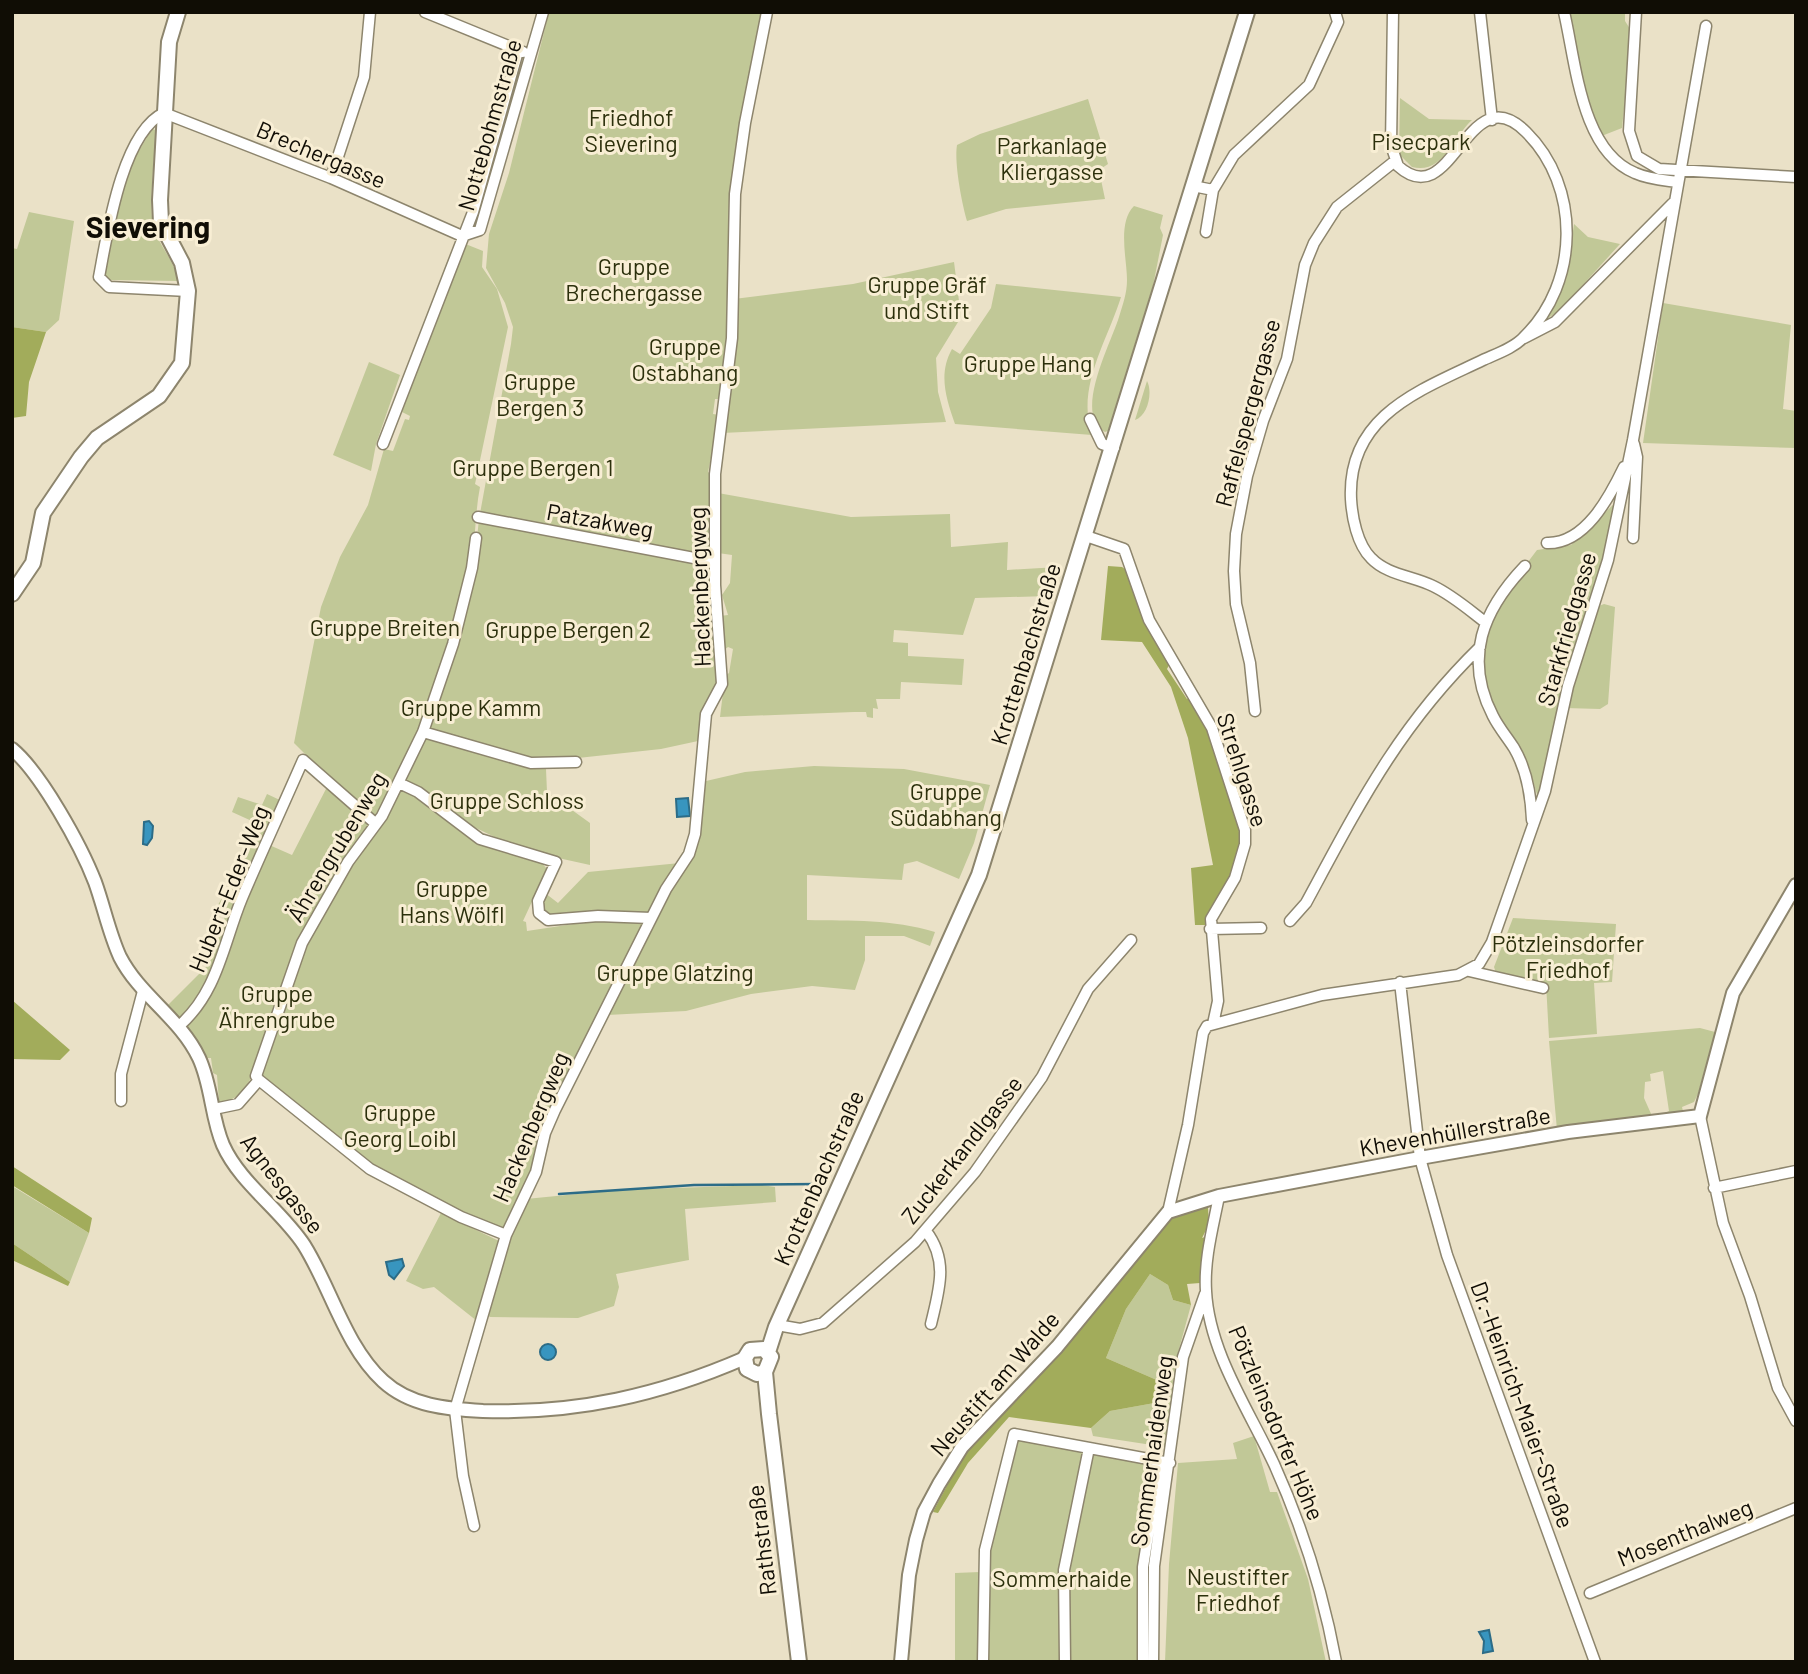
<svg xmlns="http://www.w3.org/2000/svg" width="1808" height="1674" font-family="Barlow,sans-serif">
<rect width="100%" height="100%" fill="#eae1c7"/>
<path fill="#c1c897" d="M 549,12 L 764,12 L 744,113 L 730,335 L 722,399 L 715,399 L 713,414 L 720,415 L 708,472 L 712,474 L 718,493 L 851,517 L 950,514 L 951,547 L 1008,542 L 1007,570 L 1058,567 L 1049,596 L 975,598 L 963,635 L 894,630 L 893,642 L 908,643 L 908,656 L 964,659 L 962,685 L 901,682 L 900,699 L 876,699 L 878,709 L 873,708 L 873,718 L 867,717 L 866,712 L 854,712 L 720,717 L 725,676 L 729,673 L 733,649 L 728,647 L 723,651 L 720,616 L 728,615 L 722,595 L 730,583 L 732,555 L 718,553 L 719,681 L 698,741 L 661,749 L 541,762 L 427,729 L 456,649 L 474,567 L 479,519 L 511,344 L 513,327 L 505,303 L 486,268 L 489,234 L 509,173 Z
M 1567,12 L 1625,12 L 1625,21 L 1632,32 L 1622,128 L 1599,137 L 1592,121 Z
M 1400,98 L 1429,119 L 1472,120 C 1453,137 1443,175 1412,167 L 1399,154 Z
M 1088,99 L 1108,164 L 1099,170 L 1105,199 L 1006,209 L 967,221 C 962,204 954,163 957,145 L 980,134 Z
M 152,129 L 156,130 C 155,158 147,211 155,232 C 162,249 175,262 178,281 L 109,280 L 105,276 L 121,195 L 131,164 Z
M 1134,206 L 1163,215 L 1160,228 L 1163,235 L 1153,286 L 1108,431 L 1105,432 C 1072,415 1112,341 1119,317 C 1123,304 1127,293 1127,280 C 1127,259 1117,223 1134,206 Z
M 29,212 L 74,221 L 59,320 L 46,332 L 12,327 L 12,248 L 17,249 Z
M 1574,224 L 1588,237 L 1620,244 L 1561,309 L 1547,319 L 1566,280 Z
M 463,243 L 483,251 L 482,267 L 497,289 L 508,327 L 475,484 L 480,487 C 475,512 476,538 471,562 C 451,653 419,738 377,819 L 351,800 L 294,743 L 321,607 L 340,557 L 368,505 L 384,449 L 393,451 L 405,419 L 409,420 L 410,416 L 402,412 L 413,381 L 410,379 Z
M 954,262 L 959,301 L 966,309 L 936,358 L 938,392 L 946,422 L 722,433 L 734,299 L 853,284 Z
M 996,284 L 1121,297 C 1107,342 1076,387 1092,435 L 955,424 C 946,398 938,374 952,349 L 960,354 L 991,308 Z
M 1663,303 L 1791,325 L 1783,409 L 1796,411 L 1796,448 L 1643,443 Z
M 369,362 L 400,375 L 376,444 L 371,471 L 333,455 Z
M 1147,381 C 1153,392 1148,416 1135,420 Z
M 1615,503 L 1601,579 L 1559,702 L 1549,768 L 1537,795 C 1532,776 1527,757 1516,740 C 1510,731 1503,724 1498,714 C 1463,643 1495,605 1537,550 L 1571,545 Z
M 1604,604 L 1615,607 L 1608,704 L 1600,709 L 1565,708 L 1599,606 Z
M 427,738 L 546,769 L 547,792 L 590,823 L 590,865 L 522,850 L 455,818 C 464,827 474,839 484,845 C 504,855 534,851 547,869 L 523,921 L 526,922 L 527,931 L 600,920 L 642,922 L 645,925 L 539,1132 L 532,1171 L 505,1227 L 500,1229 L 460,1212 L 373,1166 L 260,1073 L 254,1071 C 246,1089 239,1100 219,1103 L 217,1075 L 213,1073 L 211,1058 L 206,1058 L 190,1030 L 168,1005 L 208,965 L 203,956 L 206,946 L 202,940 L 225,920 L 218,905 L 237,870 L 254,822 L 232,812 L 238,797 L 262,805 L 267,794 L 282,801 L 267,844 L 292,855 L 327,787 L 371,824 L 317,920 L 422,739 Z
M 814,766 L 904,769 L 990,785 L 974,843 L 959,879 L 917,861 L 904,864 L 902,880 L 807,875 L 807,920 C 852,921 892,919 935,932 L 930,946 L 904,936 L 865,936 L 865,960 L 855,990 L 812,986 L 751,994 L 686,1011 L 607,1015 L 669,889 L 697,847 L 706,781 L 745,772 Z
M 680,863 L 649,912 L 558,916 L 548,914 L 543,908 L 545,893 L 558,903 L 588,872 Z
M 1513,918 L 1616,924 L 1612,982 L 1594,983 L 1597,1034 L 1549,1038 L 1546,983 L 1496,973 L 1494,967 Z
M 1700,1028 L 1715,1032 L 1698,1094 L 1694,1102 L 1682,1107 L 1683,1111 L 1663,1114 L 1669,1111 L 1663,1071 L 1650,1074 L 1651,1081 L 1645,1082 L 1644,1098 L 1652,1116 L 1557,1130 L 1549,1041 Z
M 762,1185 L 775,1187 L 776,1202 L 685,1209 L 689,1260 L 616,1274 L 619,1287 L 614,1306 L 578,1318 L 490,1317 L 486,1314 L 514,1224 L 526,1199 L 617,1190 Z
M 12,1186 L 89,1233 L 70,1282 L 12,1243 Z
M 441,1213 L 499,1241 L 477,1321 L 434,1287 L 423,1289 L 406,1281 Z
M 1150,1274 L 1168,1285 L 1173,1300 L 1191,1305 L 1176,1360 L 1165,1447 L 1093,1436 L 1091,1428 L 1110,1411 L 1160,1402 L 1166,1384 L 1106,1358 L 1126,1309 Z
M 1012,1430 L 1160,1458 L 1145,1567 L 1144,1662 L 955,1662 L 955,1573 L 980,1572 Z
M 1254,1436 L 1270,1492 L 1277,1492 L 1308,1579 L 1326,1662 L 1165,1662 L 1169,1564 L 1178,1463 L 1237,1459 L 1233,1443 Z"/>
<path fill="#a2ac5b" d="M 12,327 L 46,332 L 29,382 L 26,416 L 12,418 Z
M 1108,566 L 1122,567 L 1129,572 L 1170,663 L 1167,669 L 1187,699 L 1193,696 L 1205,718 L 1243,829 L 1237,869 L 1208,925 L 1195,925 L 1191,868 L 1213,865 L 1188,738 L 1171,687 L 1142,642 L 1101,640 Z
M 12,1000 L 70,1050 L 60,1060 L 12,1059 Z
M 12,1166 L 92,1218 L 89,1233 L 12,1185 Z
M 1198,1206 L 1208,1208 L 1209,1224 L 1202,1238 L 1207,1236 L 1200,1283 L 1187,1284 L 1191,1305 L 1173,1300 L 1168,1285 L 1150,1274 L 1126,1309 L 1106,1358 L 1166,1384 L 1160,1402 L 1110,1411 L 1091,1428 L 1009,1417 L 968,1463 L 938,1513 L 933,1512 L 969,1444 L 1171,1217 Z
M 12,1243 L 70,1282 L 68,1286 L 12,1260 Z"/>
<path fill="#3895bf" stroke="#2c6c87" stroke-width="2" d="M 688,798 L 690,816 L 677,817 L 676,799 Z
M 144,822 L 149,821 L 153,826 L 152,838 L 147,845 L 143,844 Z
M 402,1259 L 404,1266 L 394,1279 L 389,1275 L 386,1262 Z
M540 1352a8 8 0 1 1 16 0a8 8 0 1 1-16 0Z
M 1489,1630 L 1493,1651 L 1483,1653 L 1484,1641 L 1479,1632 Z"/>
<g fill="none" stroke-linecap="round" stroke-linejoin="round">
<path stroke="#2c6c87" stroke-width="2.5" d="M 559,1194 L 694,1185 L 820,1184"/>
<g stroke="#8d856d" stroke-width="13">
<path id="minor" d="M 425,12 L 523,52
M 1393,12 L 1391,145 L 1398,166 C 1453,216 1467,73 1526,132 C 1581,186 1580,283 1524,337 C 1514,348 1496,354 1483,360 C 1421,390 1347,415 1351,499 C 1352,517 1357,544 1371,558 C 1387,575 1413,576 1433,586 C 1452,595 1468,609 1485,622
M 1480,12 L 1492,120
M 1564,12 C 1576,63 1581,151 1635,173 C 1648,179 1663,180 1677,182
M 1636,12 L 1629,131 L 1637,156 L 1659,169 L 1796,177
M 331,178 L 364,77 L 370,12
M 1193,186 L 1213,190 L 1234,155 L 1309,85 L 1338,22 L 1335,12
M 1206,232 L 1213,190
M 462,236 L 480,230 L 543,12
M 188,291 L 109,287 L 99,277 C 107,235 122,132 164,113 L 331,178 L 462,236
M 1524,338 L 1555,322 L 1673,203
M 1090,419 L 1102,444 L 1114,448
M 383,444 L 473,212 L 518,51
M 478,517 L 715,562
M 1086,536 L 1124,549 L 1149,620 L 1212,728 L 1245,830 L 1245,844 L 1235,878 L 1211,919 L 1218,1001 L 1213,1024
M 1633,538 L 1637,457 L 1634,444
M 1547,543 C 1585,544 1609,498 1624,467
M 1525,566 C 1483,610 1463,658 1493,716 C 1499,728 1507,737 1514,748 C 1527,770 1531,795 1532,820
M 1255,711 L 1250,663 L 1236,604 L 1234,571 L 1236,534 L 1247,476 L 1263,421 L 1287,359 L 1305,265 L 1314,243 L 1337,207 L 1395,161
M 423,732 L 531,763 L 576,762
M 399,783 L 418,792 L 480,839 L 556,862 L 538,901 L 539,913 L 548,920 L 598,916 L 651,918
M 1290,921 L 1306,903 C 1359,805 1398,727 1480,647
M 1210,929 L 1261,928
M 1469,971 L 1543,988
M 1400,982 L 1420,1158 L 1447,1255 L 1595,1662
M 179,1026 C 218,992 223,944 242,898 C 262,851 283,806 303,760 L 376,824
M 259,1080 L 370,1169 L 461,1217 L 506,1235
M 121,1101 L 121,1074 L 143,991
M 214,1109 L 238,1104 L 259,1080 L 256,1076 L 302,943 L 348,862 L 382,816 L 423,732 L 453,644 L 472,568 L 476,538
M 1700,1116 L 1723,1223 L 1750,1296 L 1778,1388 L 1796,1421
M 1714,1188 L 1796,1171
M 1219,1196 C 1213,1227 1204,1259 1206,1291 C 1209,1352 1249,1410 1274,1464 C 1303,1528 1323,1592 1336,1662
M 1168,1212 L 1188,1125 L 1203,1033 L 1207,1026 L 1322,995 L 1458,975 L 1479,964 L 1492,942 L 1545,791 L 1568,686 L 1608,560 L 1633,440 L 1706,26
M 926,1231 C 949,1261 939,1290 931,1324
M 777,1325 L 800,1329 L 823,1323 L 915,1242 L 975,1172 L 1042,1077 L 1088,989 L 1131,940
M 474,1526 L 463,1476 L 455,1410 L 506,1235 L 536,1172 L 545,1133 L 555,1110 L 666,889 L 689,854 L 695,834 L 706,714 L 722,684 L 715,585 L 715,474 L 732,338 L 735,194 L 745,123 L 767,12
M 1590,1593 L 1796,1508
M 983,1662 L 985,1550 L 1014,1434 L 1170,1463
M 1065,1662 L 1064,1570 L 1089,1448
M 1143,1662 L 1143,1567 L 1160,1461
M 1153,1662 L 1154,1566 L 1183,1357 L 1205,1294"/>
</g>
<g stroke="#8d856d" stroke-width="16">
<path id="tertiary" d="M 12,749 C 41,773 81,846 95,882 C 104,907 109,933 120,957 C 140,996 180,1018 199,1058 C 212,1086 211,1117 223,1145 C 240,1183 281,1210 304,1245 C 331,1288 345,1346 383,1381 C 410,1406 447,1409 483,1411 C 576,1414 660,1395 745,1358
M 901,1662 L 909,1575 L 916,1540 L 924,1512 L 939,1484 L 962,1447 L 1057,1347 L 1168,1212 L 1219,1196 L 1420,1158 L 1568,1132 L 1700,1116 L 1733,993 L 1796,885"/>
</g>
<g stroke="#8d856d" stroke-width="18">
<path id="secondary" d="M 12,594 L 33,563 L 43,513 L 81,457 L 97,438 L 159,396 L 182,363 L 188,291 L 182,263 L 161,223 L 160,200 L 169,42 L 178,12
M 768,1352 L 776,1327 L 979,875 L 1247,12
M 765,1372 L 757,1374 L 747,1369 L 745,1358 L 750,1350 L 764,1349 L 771,1357 L 765,1372 L 769,1414 L 799,1662"/>
</g>
<use href="#minor" stroke="#fff" stroke-width="10"/>
<use href="#tertiary" stroke="#fff" stroke-width="12"/>
<use href="#secondary" stroke="#fff" stroke-width="14"/>
</g>
<g text-anchor="middle" stroke-width="6" stroke-linejoin="round" paint-order="stroke">
<g font-size="23" fill="#2c300c" stroke="#f8eed4">
<text x="631" y="126">Friedhof<tspan x="631" dy="26">Sievering</tspan></text>
<text x="1421" y="150">Pisecpark</text>
<text x="1052" y="154">Parkanlage<tspan x="1052" dy="26">Kliergasse</tspan></text>
<text x="634" y="275">Gruppe<tspan x="634" dy="26">Brechergasse</tspan></text>
<text x="927" y="293">Gruppe Gräf<tspan x="927" dy="26">und Stift</tspan></text>
<text x="685" y="355">Gruppe<tspan x="685" dy="26">Ostabhang</tspan></text>
<text x="1028" y="372">Gruppe Hang</text>
<text x="540" y="390">Gruppe<tspan x="540" dy="26">Bergen 3</tspan></text>
<text x="533" y="476">Gruppe Bergen 1</text>
<text x="385" y="636">Gruppe Breiten</text>
<text x="568" y="638">Gruppe Bergen 2</text>
<text x="471" y="716">Gruppe Kamm</text>
<text x="946" y="800">Gruppe<tspan x="946" dy="26">Südabhang</tspan></text>
<text x="507" y="809">Gruppe Schloss</text>
<text x="452" y="897">Gruppe<tspan x="452" dy="26">Hans Wölfl</tspan></text>
<text x="1568" y="952">Pötzleinsdorfer<tspan x="1568" dy="26">Friedhof</tspan></text>
<text x="675" y="981">Gruppe Glatzing</text>
<text x="277" y="1002">Gruppe<tspan x="277" dy="26">Ährengrube</tspan></text>
<text x="400" y="1121">Gruppe<tspan x="400" dy="26">Georg Loibl</tspan></text>
<text x="1238" y="1585">Neustifter<tspan x="1238" dy="26">Friedhof</tspan></text>
<text x="1062" y="1587">Sommerhaide</text>
</g>
<g font-size="23" fill="#100d05" stroke="#f8eed4">
<text transform="translate(490 125) rotate(-74)" y="8">Nottebohmstraße</text>
<text transform="translate(321 155) rotate(23)" y="8">Brechergasse</text>
<text transform="translate(1248 413) rotate(-75)" y="8">Raffelspergergasse</text>
<text transform="translate(600 521) rotate(10)" y="8">Patzakweg</text>
<text transform="translate(700 587) rotate(-92)" y="8">Hackenbergweg</text>
<text transform="translate(1567 629) rotate(-74)" y="8">Starkfriedgasse</text>
<text transform="translate(1026 654) rotate(-73)" y="8">Krottenbachstraße</text>
<text transform="translate(1242 770) rotate(72)" y="8">Strehlgasse</text>
<text transform="translate(337 847) rotate(-59)" y="8">Ährengrubenweg</text>
<text transform="translate(229 889) rotate(-68)" y="8">Hubert-Eder-Weg</text>
<text transform="translate(531 1127) rotate(-67)" y="8">Hackenbergweg</text>
<text transform="translate(1455 1132) rotate(-10)" y="8">Khevenhüllerstraße</text>
<text transform="translate(962 1150) rotate(-52)" y="8">Zuckerkandlgasse</text>
<text transform="translate(819 1178) rotate(-66)" y="8">Krottenbachstraße</text>
<text transform="translate(282 1184) rotate(52)" y="8">Agnesgasse</text>
<text transform="translate(995 1384) rotate(-49)" y="8">Neustift am Walde</text>
<text transform="translate(1522 1405) rotate(70)" y="8">Dr.-Heinrich-Maier-Straße</text>
<text transform="translate(1276 1423) rotate(67)" y="8">Pötzleinsdorfer Höhe</text>
<text transform="translate(1152 1451) rotate(-82)" y="8">Sommerhaidenweg</text>
<text transform="translate(1685 1533) rotate(-22)" y="8">Mosenthalweg</text>
<text transform="translate(762 1540) rotate(-97)" y="8">Rathstraße</text>
</g>
<g font-size="30" font-weight="bold" fill="#100d05" stroke="#f8eed4">
<text x="148" y="238">Sievering</text>
</g>
</g>
<rect width="1808" height="1674" fill="none" stroke="#100d05" stroke-width="28"/>
</svg>
